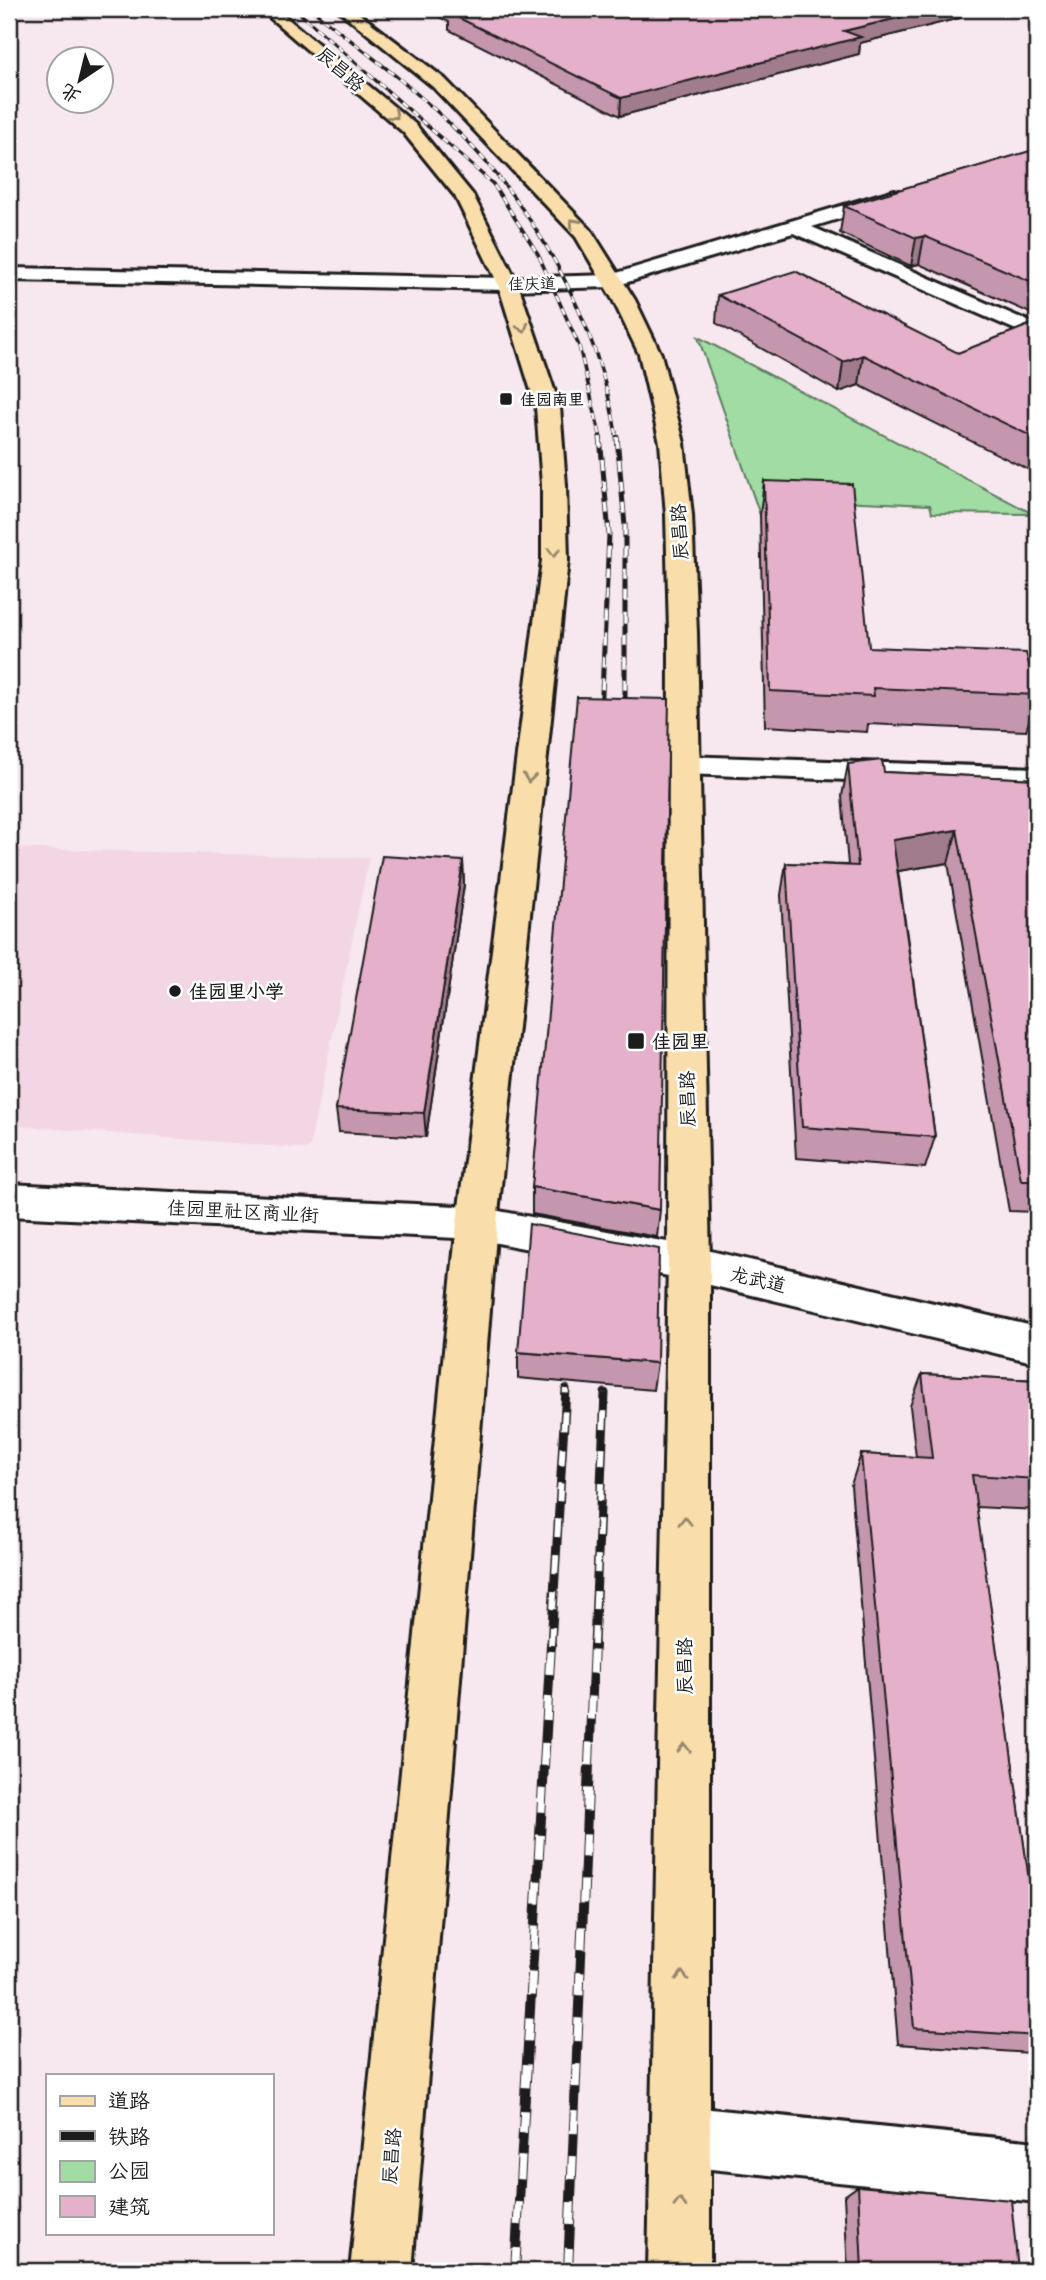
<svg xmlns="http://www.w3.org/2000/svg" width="1046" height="2280" font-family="Kalam,'LXGW WenKai TC',sans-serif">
<rect width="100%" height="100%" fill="#f7e7ef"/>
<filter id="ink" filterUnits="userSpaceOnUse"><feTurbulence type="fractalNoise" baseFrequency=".0143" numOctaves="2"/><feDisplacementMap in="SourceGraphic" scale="14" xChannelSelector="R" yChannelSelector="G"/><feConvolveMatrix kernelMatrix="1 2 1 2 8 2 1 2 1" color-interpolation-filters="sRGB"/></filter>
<g filter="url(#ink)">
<path fill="#f2d6e4" d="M 9,848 L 369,858 L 309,1149 L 9,1125 Z"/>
<path fill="#a0dca3" stroke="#5e7c60" stroke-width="2" d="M 698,337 L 1033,514 L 932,513 L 930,505 L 839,501 L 760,515 Z"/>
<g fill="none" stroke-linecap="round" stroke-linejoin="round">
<g stroke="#1c1c1c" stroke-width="6">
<path id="minor" d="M 894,190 L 901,192 L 903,196 L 901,200 L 812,227 L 1037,325 L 1037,339 L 793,233 L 611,287 L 508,290 L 9,280 L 9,268 L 508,278 L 610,275 Z
M 684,756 L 1037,768 L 1037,787 L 684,774 L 673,772 L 669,765 L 673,758 Z
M 9,1184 L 477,1207 L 689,1246 L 1037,1327 L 1037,1363 L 689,1280 L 477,1239 L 9,1216 Z
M 681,2106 L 1037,2142 L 1037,2202 L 681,2166 L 660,2157 L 651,2136 L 660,2115 Z"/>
</g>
<g stroke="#1c1c1c" stroke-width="6">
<path id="major" d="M 260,9 L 276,9 L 415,124 L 473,195 L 518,284 L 560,407 L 566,485 L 568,560 L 497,1223 L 412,2271 L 350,2271 L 457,1223 L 542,560 L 542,485 L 536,407 L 498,284 L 455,196 L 403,132 Z
M 337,9 L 353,9 L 445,79 L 591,230 L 635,300 L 661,354 L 684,443 L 692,515 L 697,633 L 710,1263 L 710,2271 L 648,2271 L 668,1263 L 669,633 L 666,515 L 660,443 L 639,354 L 613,300 L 576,237 L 433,87 Z"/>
</g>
<use href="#minor" fill="#fff" fill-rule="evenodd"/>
<use href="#major" fill="#f9deab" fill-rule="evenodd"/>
<g stroke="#1c1c1c" stroke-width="3.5">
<path id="rail-far3" d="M 295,9 L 493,184 L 538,254 L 579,346 L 601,439
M 311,9 C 357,46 404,80 447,121 C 534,204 598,319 617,439"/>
</g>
<g stroke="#1c1c1c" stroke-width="5">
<path id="rail-far2" d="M 600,437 L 609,534 L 601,716
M 617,437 L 625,526 L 625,718"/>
</g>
<g stroke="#1c1c1c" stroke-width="9">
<path id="rail-far1" d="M 551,1645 L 566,1389
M 594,1645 L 605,1393"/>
</g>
<g stroke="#1c1c1c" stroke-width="10">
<path id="rail" d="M 515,2271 L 551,1644
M 568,2271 L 594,1644"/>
</g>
<use href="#rail-far3" stroke="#fff" stroke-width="2.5" stroke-dasharray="7" stroke-linecap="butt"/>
<use href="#rail-far2" stroke="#fff" stroke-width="3.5" stroke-dasharray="11" stroke-linecap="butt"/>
<use href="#rail-far1" stroke="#fff" stroke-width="6" stroke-dasharray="18" stroke-linecap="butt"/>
<use href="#rail" stroke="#fff" stroke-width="8" stroke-dasharray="23" stroke-linecap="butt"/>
</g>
<path fill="#c597ae" stroke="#1c1c1c" stroke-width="2" d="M 424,9 L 962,9 L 960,18 L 860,43 L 859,54 L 620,116 L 449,30 L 449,22 Z
M 1037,149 L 1037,316 L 919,264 L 911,266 L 840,233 L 844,206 Z
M 718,295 L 958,353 L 1037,322 L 1037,474 L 859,385 L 839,392 L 716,323 Z
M 764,481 L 869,647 L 1037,695 L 1026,731 L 868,724 L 867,732 L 765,726 L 760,515 Z
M 848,764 L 884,772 L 1037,779 L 1037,1212 L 1009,1211 L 948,863 L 898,871 L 935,1137 L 925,1168 L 796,1158 L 781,895 L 786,863 L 848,865 L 842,796 Z
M 463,861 L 464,885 L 426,1137 L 339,1132 L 336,1109 Z
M 532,1187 L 660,1210 L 657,1237 L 532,1214 Z
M 518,1352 L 657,1363 L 653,1390 L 518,1378 Z
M 922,1374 L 1037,1380 L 1037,1510 L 976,1507 L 1037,1937 L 1037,2048 L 1031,2053 L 898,2044 L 851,1485 L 861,1454 L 916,1457 L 910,1406 Z
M 858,2186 L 1018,2271 L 848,2271 L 844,2196 Z"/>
<path fill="#a07b8d" stroke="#1c1c1c" stroke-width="2" d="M 934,9 L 962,9 L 960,18 L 860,43 L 859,54 L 620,116 L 621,98 L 844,31 Z
M 924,236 L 919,264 L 911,266 L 916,238 Z
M 863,355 L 859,385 L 839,392 L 843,362 Z
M 957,830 L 948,863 L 886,873 L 893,840 Z
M 463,861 L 464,885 L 426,1137 L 424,1113 Z"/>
<path fill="#e5b0ca" stroke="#1c1c1c" stroke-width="2" d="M 453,9 L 935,9 L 844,31 L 861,37 L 621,98 L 449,13 L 458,12 Z
M 1037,149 L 1037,284 L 924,236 L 916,238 L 844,206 Z
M 795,271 L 958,353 L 1037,322 L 1037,439 L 863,355 L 843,362 L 718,295 Z
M 764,481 L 852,484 L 869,647 L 1026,653 L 1037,695 L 873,688 L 874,696 L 770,691 Z
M 577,697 L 669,699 L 660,1210 L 532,1187 Z
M 882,760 L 884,772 L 1037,779 L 1037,822 L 1031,822 L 1037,847 L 1037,1180 L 1021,1180 L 957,830 L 893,840 L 935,1137 L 802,1127 L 786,863 L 858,866 L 848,764 Z
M 382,856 L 463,861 L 424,1113 L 336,1109 Z
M 529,1224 L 659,1249 L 657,1363 L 518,1352 Z
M 922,1374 L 1037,1380 L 1037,1479 L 972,1475 L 1037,1937 L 1037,2036 L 914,2028 L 861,1454 L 932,1458 Z
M 858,2186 L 1011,2200 L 1018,2271 L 862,2271 Z"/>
<defs><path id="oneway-chevron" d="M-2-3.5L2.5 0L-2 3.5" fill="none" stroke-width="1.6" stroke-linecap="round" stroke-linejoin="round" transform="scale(1.75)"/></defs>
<g stroke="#96876b">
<use href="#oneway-chevron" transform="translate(394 115) rotate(41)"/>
<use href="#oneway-chevron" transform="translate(574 223) rotate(-132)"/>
<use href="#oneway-chevron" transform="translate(523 328) rotate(72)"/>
<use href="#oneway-chevron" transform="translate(554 552) rotate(91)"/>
<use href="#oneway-chevron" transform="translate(529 778) rotate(97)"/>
<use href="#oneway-chevron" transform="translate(685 1521) rotate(-90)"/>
<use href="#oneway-chevron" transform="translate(684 1748) rotate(-90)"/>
<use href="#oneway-chevron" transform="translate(682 1976) rotate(-90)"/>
<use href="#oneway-chevron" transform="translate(680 2203) rotate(-89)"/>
</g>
</g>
<g fill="#1c1c1c" stroke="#fff" stroke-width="2.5">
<rect x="499" y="392" width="14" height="14" rx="3.5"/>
<circle cx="175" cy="991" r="7"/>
<rect x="627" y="1032" width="18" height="18" rx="3.5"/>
</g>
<g text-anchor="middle" stroke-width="5" stroke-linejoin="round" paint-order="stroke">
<g font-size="16" fill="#1c1c1c" stroke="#fff">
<text transform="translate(532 283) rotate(-1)" y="6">佳庆道</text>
</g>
<g font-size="16" font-weight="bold" fill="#1c1c1c" stroke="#fff" text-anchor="start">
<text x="520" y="405">佳园南里</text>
</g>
<g font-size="19" fill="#1c1c1c" stroke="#fff">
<text transform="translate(341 69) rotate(41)" y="7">辰昌路</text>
<text transform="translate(679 532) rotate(-93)" y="7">辰昌路</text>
<text transform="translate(687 1099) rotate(-91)" y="7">辰昌路</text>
<text transform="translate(243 1211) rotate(3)" y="7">佳园里社区商业街</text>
<text transform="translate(758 1279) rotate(13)" y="7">龙武道</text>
<text transform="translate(684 1666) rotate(-90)" y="7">辰昌路</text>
<text transform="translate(391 2156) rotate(-85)" y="7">辰昌路</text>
</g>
<g font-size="19" font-weight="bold" fill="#1c1c1c" stroke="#fff" text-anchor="start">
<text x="189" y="998">佳园里小学</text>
<text x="652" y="1048">佳园里</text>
</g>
</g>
<rect width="1046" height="2280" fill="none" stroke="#fff" stroke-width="35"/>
<rect x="18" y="18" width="1011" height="2245" fill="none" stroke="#1c1c1c" stroke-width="2.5" filter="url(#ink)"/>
<rect x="46" y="2074" width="228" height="161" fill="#ffffff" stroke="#a4a4a4" stroke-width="2"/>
<rect x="60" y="2096" width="35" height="10" fill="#f9deab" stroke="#a4a4a4" stroke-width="2"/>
<text x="108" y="2108" font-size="21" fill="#1c1c1c">道路</text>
<rect x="60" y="2131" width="35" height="10" fill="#1c1c1c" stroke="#a4a4a4" stroke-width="2"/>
<text x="108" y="2144" font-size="21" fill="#1c1c1c">铁路</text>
<rect x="60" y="2161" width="35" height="21" fill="#a0dca3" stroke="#a4a4a4" stroke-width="2"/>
<text x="108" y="2178" font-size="21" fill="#1c1c1c">公园</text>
<rect x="60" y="2196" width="35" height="21" fill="#e5b0ca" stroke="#a4a4a4" stroke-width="2"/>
<text x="108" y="2214" font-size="21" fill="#1c1c1c">建筑</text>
<g transform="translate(80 80) rotate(215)"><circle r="33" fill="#ffffff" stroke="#a4a4a4" stroke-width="2"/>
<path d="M0-5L12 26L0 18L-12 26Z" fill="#1c1c1c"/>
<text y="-10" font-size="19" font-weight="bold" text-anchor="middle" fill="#1c1c1c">北</text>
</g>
</svg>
